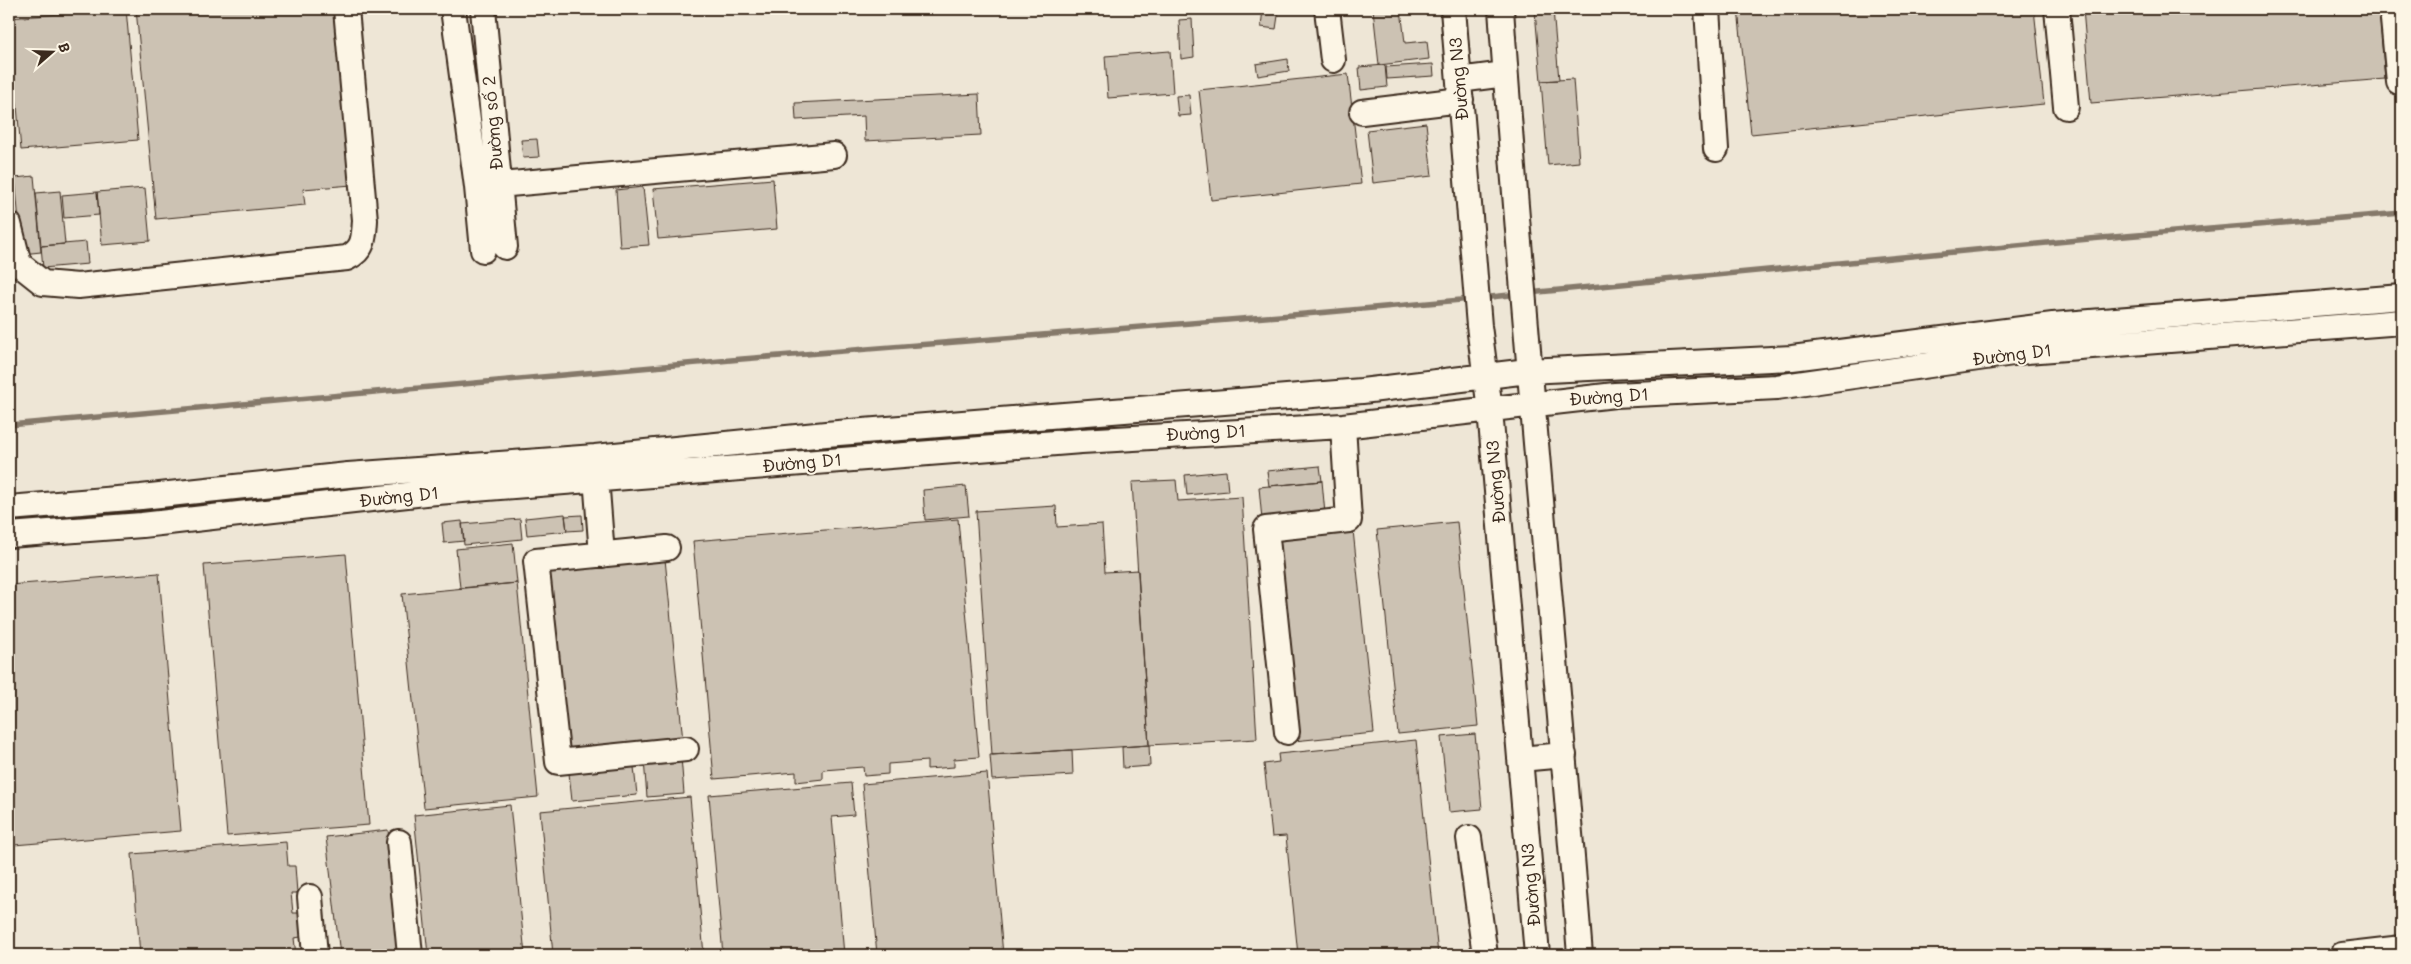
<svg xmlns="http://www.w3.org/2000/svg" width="2411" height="964" font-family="Mali,sans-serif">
<rect width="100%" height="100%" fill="#fcf5e5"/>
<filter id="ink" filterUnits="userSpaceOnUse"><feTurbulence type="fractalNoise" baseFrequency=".02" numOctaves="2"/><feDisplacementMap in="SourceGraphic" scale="10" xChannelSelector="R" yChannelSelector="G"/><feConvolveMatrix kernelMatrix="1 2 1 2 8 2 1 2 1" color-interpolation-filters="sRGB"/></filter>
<g filter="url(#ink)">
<path fill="#eee6d6" d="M 9,9 L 2402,9 L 2402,955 L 9,955 Z"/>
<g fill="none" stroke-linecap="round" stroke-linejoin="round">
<path stroke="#85796b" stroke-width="5.5" d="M 1528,293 L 2089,239 L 2402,213
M 1481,298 L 1519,294
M 9,425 L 742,359 L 1329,312 L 1472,299"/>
</g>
<path fill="#ccc2b3" stroke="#3b2a1e" d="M 126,9 L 138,140 L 21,150 L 9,18 Z
M 136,9 L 335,9 L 352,185 L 303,189 L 305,205 L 156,219 Z
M 1263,9 L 1279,9 L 1276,29 L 1261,27 Z
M 1373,9 L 1401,9 L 1405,43 L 1427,41 L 1429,59 L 1379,65 Z
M 1553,9 L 1559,80 L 1541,81 L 1535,11 Z
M 1738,9 L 2034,9 L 2044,104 L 1751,134 Z
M 2083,9 L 2379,9 L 2385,79 L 2091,103 Z
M 1192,19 L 1194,57 L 1181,59 L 1179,20 Z
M 1170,51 L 1173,93 L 1108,98 L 1105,56 Z
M 1288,59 L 1289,71 L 1258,76 L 1256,64 Z
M 1433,64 L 1434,76 L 1387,79 L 1386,67 Z
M 1385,65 L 1387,87 L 1361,90 L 1359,67 Z
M 1348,74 L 1361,184 L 1211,200 L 1199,90 Z
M 1573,79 L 1579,162 L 1548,165 L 1541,81 Z
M 979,94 L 981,135 L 865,141 L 864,116 L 796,120 L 795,103 Z
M 1189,95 L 1191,115 L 1178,116 L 1176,96 Z
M 1426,123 L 1432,176 L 1373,183 L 1367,130 Z
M 537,139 L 539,157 L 523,158 L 521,140 Z
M 34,176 L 41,252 L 22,254 L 15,178 Z
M 773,179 L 777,229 L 658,239 L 653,189 Z
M 643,187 L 649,245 L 620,247 L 616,190 Z
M 145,188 L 150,241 L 102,245 L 97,192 Z
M 60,191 L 65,244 L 41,246 L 36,193 Z
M 97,192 L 99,215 L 64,218 L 62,195 Z
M 86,242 L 88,264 L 43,268 L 41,246 Z
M 1320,466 L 1322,481 L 1269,486 L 1267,471 Z
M 1226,471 L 1228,491 L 1187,495 L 1185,475 Z
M 1176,480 L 1178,501 L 1242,497 L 1257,739 L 1149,745 L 1132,482 Z
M 1322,481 L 1325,514 L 1262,520 L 1259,487 Z
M 966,486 L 969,516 L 925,520 L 923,490 Z
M 1056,506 L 1057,527 L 1102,524 L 1105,572 L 1138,570 L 1149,745 L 992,755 L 976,511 Z
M 565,514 L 567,531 L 527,535 L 525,518 Z
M 582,515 L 583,530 L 567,531 L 565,516 Z
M 520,519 L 522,539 L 464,545 L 462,524 Z
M 958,519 L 979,757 L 954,759 L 954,767 L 927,769 L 927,761 L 888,764 L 888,774 L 864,776 L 863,767 L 823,770 L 823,779 L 796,782 L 796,772 L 714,779 L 693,541 Z
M 462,521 L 464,541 L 444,543 L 442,523 Z
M 1457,522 L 1478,726 L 1398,734 L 1377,530 Z
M 1353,530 L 1374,733 L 1294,741 L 1273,538 Z
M 513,543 L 517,583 L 460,588 L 456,549 Z
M 346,554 L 369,825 L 227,836 L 204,565 Z
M 665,559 L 683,741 L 565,752 L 547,570 Z
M 159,573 L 181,831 L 14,845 L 9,781 L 9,585 Z
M 517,583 L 538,797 L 424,808 L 402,594 Z
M 1475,734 L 1482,809 L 1449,812 L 1441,737 Z
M 1416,740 L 1438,955 L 1298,955 L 1286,836 L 1272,837 L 1264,764 L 1279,762 L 1278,754 Z
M 1149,745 L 1150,766 L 1123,768 L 1122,747 Z
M 1072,750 L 1073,775 L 992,780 L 990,755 Z
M 681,757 L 684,794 L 647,797 L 644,760 Z
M 634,767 L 637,795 L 572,801 L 569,773 Z
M 987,773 L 1003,955 L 877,955 L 862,784 Z
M 851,783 L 854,815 L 832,817 L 844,955 L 723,955 L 709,795 Z
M 690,797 L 704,955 L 553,955 L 540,811 Z
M 510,805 L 525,955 L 428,955 L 414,815 Z
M 388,830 L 403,955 L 340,955 L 326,837 Z
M 286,842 L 288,866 L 295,866 L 297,893 L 291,893 L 293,913 L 299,913 L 301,937 L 294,938 L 296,955 L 140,955 L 132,854 Z"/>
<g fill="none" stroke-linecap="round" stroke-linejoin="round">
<g stroke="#3b2a1e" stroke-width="28">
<path id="minor" d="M 453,9 L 477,187 L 834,155
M 483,9 L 505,247
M 1327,9 L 1333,60
M 1453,9 L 1479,326 L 1490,410 L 1537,955
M 1501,9 C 1523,325 1555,640 1580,955
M 1707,9 L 1716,149
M 2057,9 L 2066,107
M 2392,9 L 2399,82
M 1459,80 L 1505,74
M 1362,112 L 1461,100
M 477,187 L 483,250
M 9,224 L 19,264 L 43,283 L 78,286 L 347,258 C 364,250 364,238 365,220 L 346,9
M 595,464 L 602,555
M 9,508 L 141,497 L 348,475 L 595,457 L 826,434 L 1362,391 L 1528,371 L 1792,358 L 2053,325 L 2402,297
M 9,535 L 142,525 L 425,493 L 1081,441 L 1343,426 L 1615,395 L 1777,387 L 2027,351 L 2402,322
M 667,548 L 536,561 L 558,762 L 686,749
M 1287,732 L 1266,529 L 1349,520 L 1343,426
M 1520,759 L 1564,755
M 1469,838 L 1485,955
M 399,842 L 410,955
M 310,897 L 315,955
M 2342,955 L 2402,948"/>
</g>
<use href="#minor" stroke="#fcf5e5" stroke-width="24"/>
</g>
</g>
<g text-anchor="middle" stroke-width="4" stroke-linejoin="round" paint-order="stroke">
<g font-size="18" fill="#3b2a1e" stroke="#fcf5e5">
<text transform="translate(1459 79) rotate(-95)" y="6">Đường N3</text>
<text transform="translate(493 123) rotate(-95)" y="6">Đường số 2</text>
<text transform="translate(2012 355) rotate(-7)" y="6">Đường D1</text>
<text transform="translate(1609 397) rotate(-4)" y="6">Đường D1</text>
<text transform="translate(1206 433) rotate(-3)" y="6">Đường D1</text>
<text transform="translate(802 463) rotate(-5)" y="6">Đường D1</text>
<text transform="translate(1496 482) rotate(-95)" y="6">Đường N3</text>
<text transform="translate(399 497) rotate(-6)" y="6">Đường D1</text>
<text transform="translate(1531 885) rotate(-95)" y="6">Đường N3</text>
</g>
</g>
<rect width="2411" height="964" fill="none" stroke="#fcf5e5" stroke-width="30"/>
<rect x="15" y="15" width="2381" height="934" fill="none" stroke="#3b2a1e" stroke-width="2" filter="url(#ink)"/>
<g transform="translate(52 52) rotate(70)" stroke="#fcf5e5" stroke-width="4" paint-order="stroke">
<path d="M0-4L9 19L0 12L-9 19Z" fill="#3b2a1e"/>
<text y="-8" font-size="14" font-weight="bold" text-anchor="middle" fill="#3b2a1e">B</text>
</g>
</svg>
